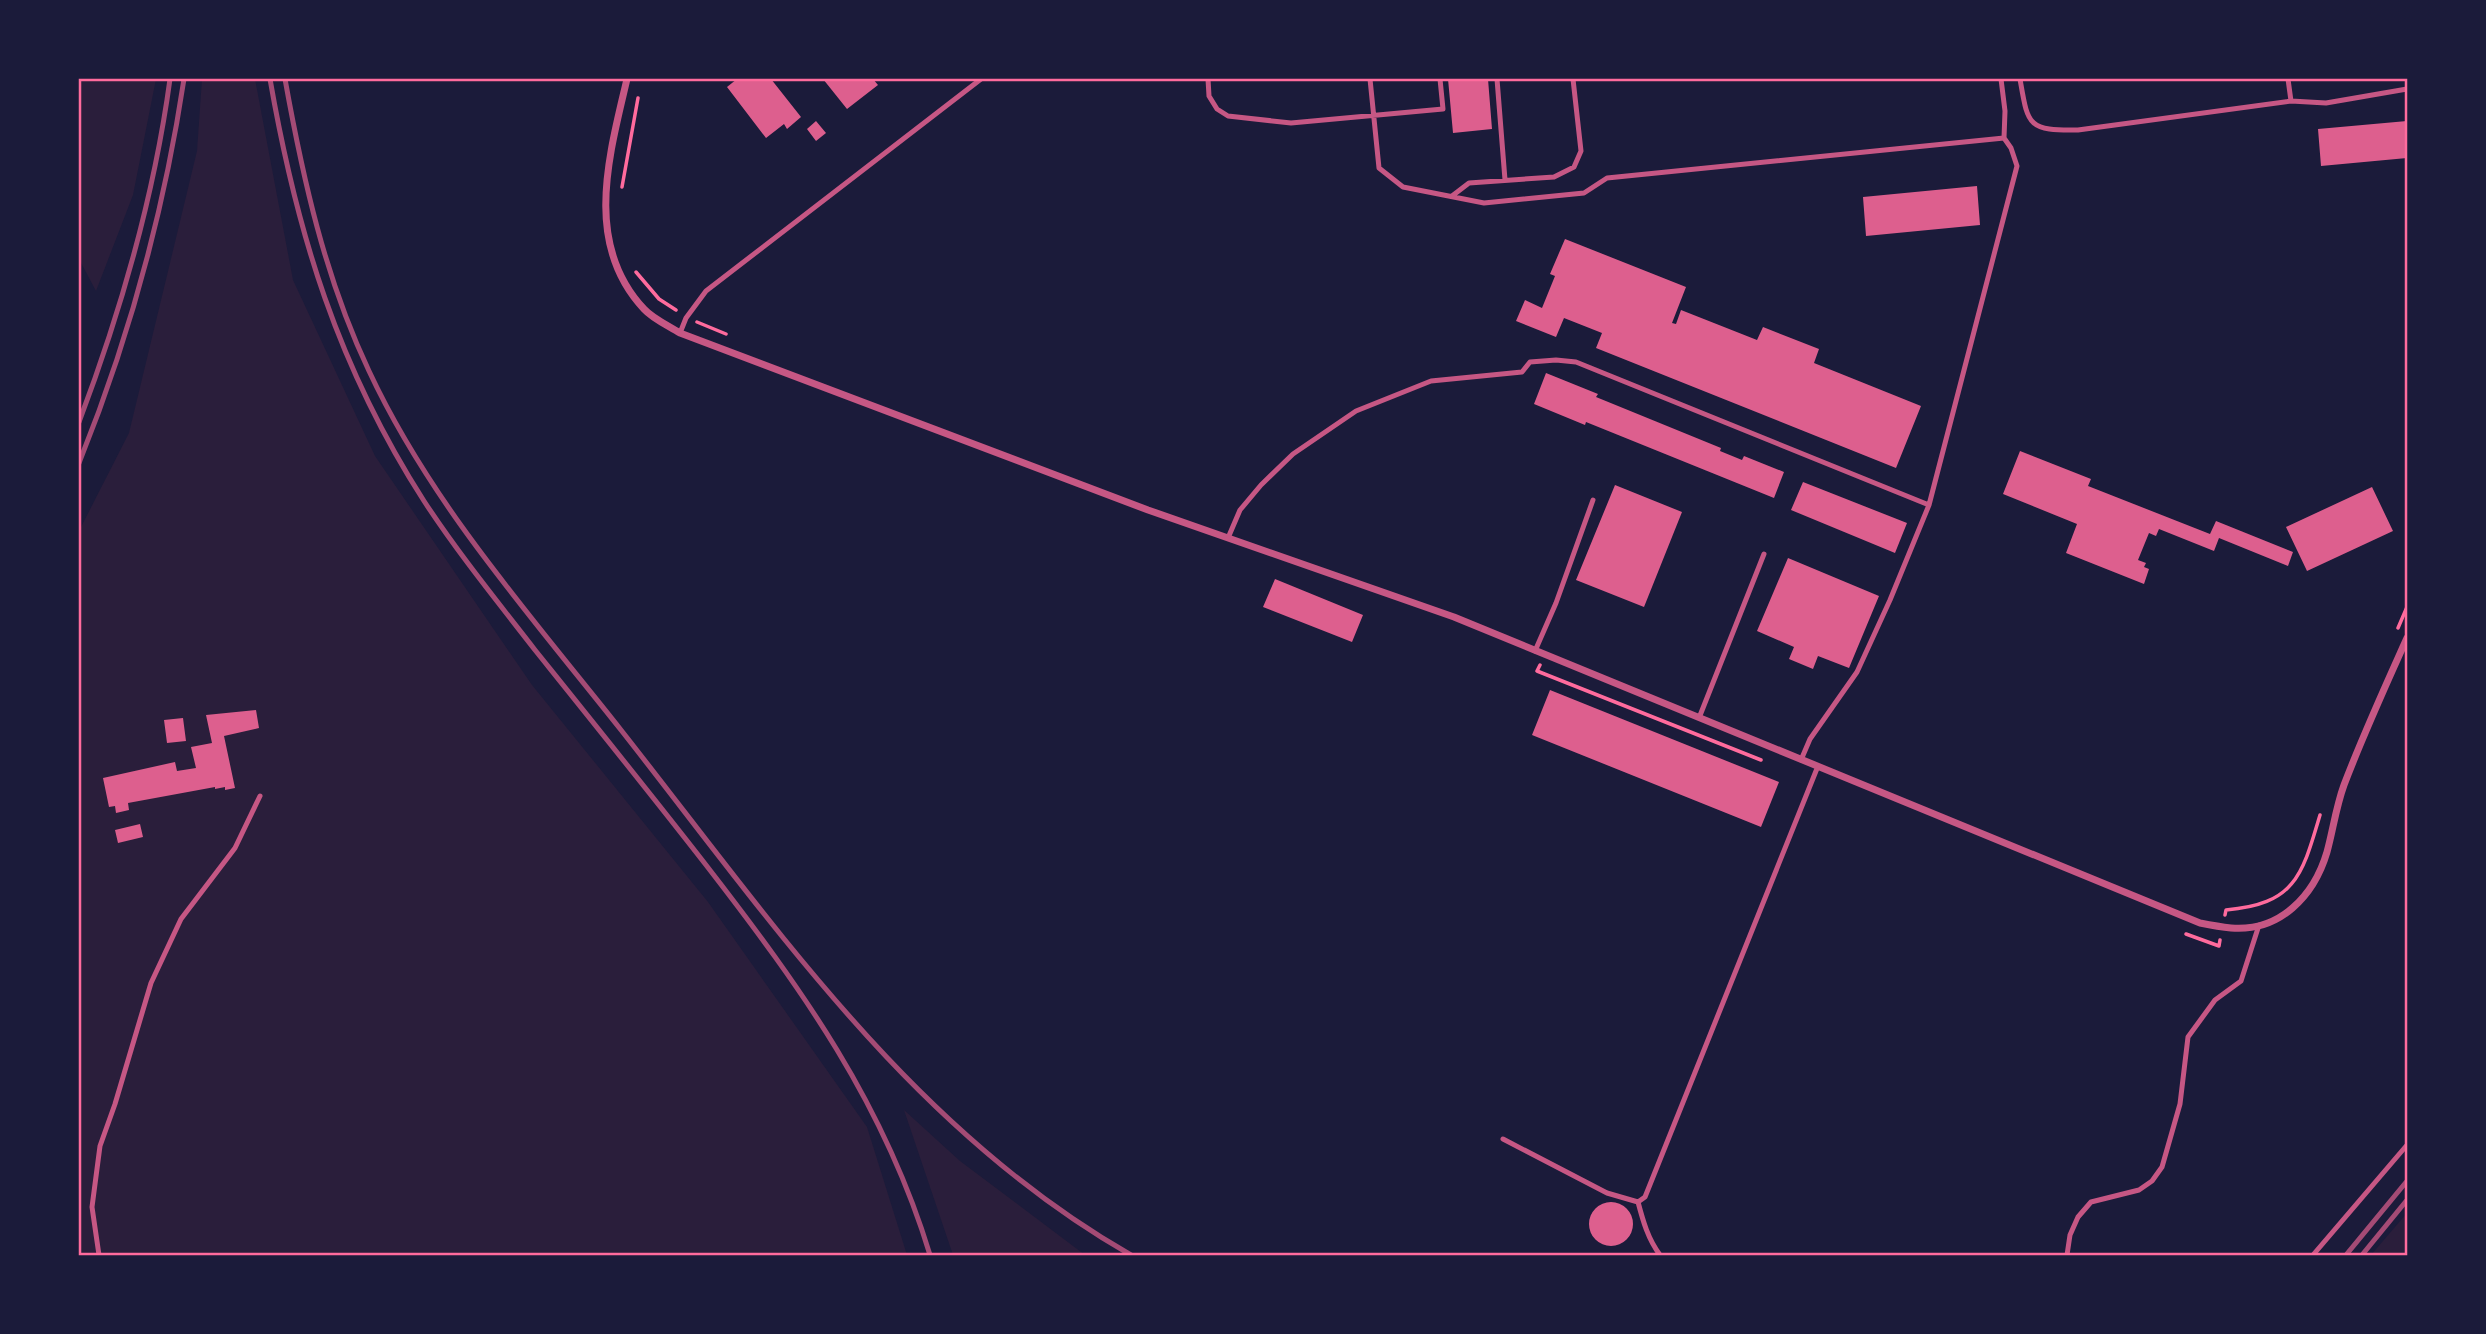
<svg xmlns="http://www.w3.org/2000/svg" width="2486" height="1334" font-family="Helvetica,sans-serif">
<rect width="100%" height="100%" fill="#1b1b3a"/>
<path fill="#2a1e3b" d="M 79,79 L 156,79 L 133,195 L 96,291 L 79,259 Z
M 202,79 L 255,79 L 293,280 L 375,456 L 532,685 L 708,902 L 867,1127 L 907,1255 L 79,1255 L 79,531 L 129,433 L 197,151 Z
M 904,1110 L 960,1161 L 1085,1255 L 953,1255 Z
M 2407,1213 L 2407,1255 L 2371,1255 Z"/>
<path fill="#dd5f8e" d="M 737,79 L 771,79 L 801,117 L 787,129 L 784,124 L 766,138 L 727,87 Z
M 823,79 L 873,79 L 878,85 L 847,109 Z
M 1448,79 L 1488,79 L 1492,129 L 1453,133 Z
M 816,121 L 826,133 L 816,141 L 807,129 Z
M 2407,121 L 2407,158 L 2321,166 L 2318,129 Z
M 1977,186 L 1980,225 L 1866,236 L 1863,197 Z
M 1565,239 L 1686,287 L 1672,323 L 1676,324 L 1681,310 L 1757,340 L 1763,327 L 1819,349 L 1814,363 L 1921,406 L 1896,468 L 1596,348 L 1602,333 L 1564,318 L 1556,337 L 1516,321 L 1525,300 L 1542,308 L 1555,276 L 1550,274 Z
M 1546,373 L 1598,394 L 1596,397 L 1721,448 L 1720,451 L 1742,460 L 1744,456 L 1784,472 L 1774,498 L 1586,422 L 1585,425 L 1534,404 Z
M 2020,451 L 2091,479 L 2088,486 L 2210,534 L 2216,521 L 2293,552 L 2288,566 L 2219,538 L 2214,551 L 2159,529 L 2156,536 L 2149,533 L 2138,560 L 2146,563 L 2144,567 L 2149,569 L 2144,584 L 2066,553 L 2077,524 L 2003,494 Z
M 1803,482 L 1907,523 L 1895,553 L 1791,510 Z
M 1615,485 L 1682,512 L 1644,607 L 1576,580 Z
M 2372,487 L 2393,531 L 2307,571 L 2286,527 Z
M 1788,558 L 1879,596 L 1849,668 L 1818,656 L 1813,669 L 1789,659 L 1794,647 L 1757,631 Z
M 1275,579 L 1363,615 L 1352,642 L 1263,607 Z
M 1550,690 L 1779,782 L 1761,827 L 1532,735 Z
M 256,710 L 259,728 L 224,736 L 235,788 L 225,790 L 225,787 L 215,789 L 215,787 L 128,803 L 129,810 L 116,813 L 115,806 L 109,807 L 103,778 L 175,762 L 177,771 L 196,768 L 191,747 L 212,743 L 206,715 Z
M 183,718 L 186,741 L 167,743 L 164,720 Z
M 140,824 L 143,837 L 118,843 L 115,830 Z
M1589 1224a22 22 0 1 1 44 0a22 22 0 1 1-44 0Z"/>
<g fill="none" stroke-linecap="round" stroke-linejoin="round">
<path stroke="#ff6b9d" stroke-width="3.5" d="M 622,187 L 638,98
M 636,272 L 659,299 L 676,310
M 697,322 L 726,334
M 2398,628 L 2407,607
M 1540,665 L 1537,671 L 1761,760
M 2225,915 L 2226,910 C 2295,904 2302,876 2320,815
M 2186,934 L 2219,946 L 2220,940"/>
<path stroke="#c65784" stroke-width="5" d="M 1208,79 L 1209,96 L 1217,109 L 1228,116 L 1291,123 L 1443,109 L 1440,79
M 1370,79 L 1379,168 L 1403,187 L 1484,203 L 1584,193 L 1607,178 L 2004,138
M 1497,79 L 1505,180
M 2020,79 C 2028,125 2027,131 2078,130 L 2291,101 L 2326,103 L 2407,89
M 2288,79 L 2291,101
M 1452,196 L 1469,183 L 1554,177 L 1574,167 L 1581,151 L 1573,79
M 680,333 L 686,318 L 706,291 L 981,79
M 1228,538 L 1240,510 L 1261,485 L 1293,454 L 1356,411 L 1431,381 L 1522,372 L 1530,362 L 1556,360 L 1576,362 L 1929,505
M 1535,651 L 1556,603 L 1593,500
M 1699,718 L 1764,554
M 1801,760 L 1810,739 L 1857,672 L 1890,600 L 1929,505 L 2017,166 L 2011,148 L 2004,138 L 2005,111 L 2001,79
M 1503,1139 L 1607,1193 L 1638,1202 L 1645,1197 L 1818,766
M 1638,1202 C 1643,1221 1648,1239 1660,1255
M 99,1255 L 92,1207 L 100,1146 L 115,1104 L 151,983 L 181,919 L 235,848 L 260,796
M 2067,1255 L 2070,1235 L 2078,1217 L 2091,1202 L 2139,1190 L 2152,1181 L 2162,1167 L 2180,1104 L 2188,1037 L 2215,1000 L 2241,981 L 2259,925
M 2313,1255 L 2407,1145"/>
<path stroke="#c65784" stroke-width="7" d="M 627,79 C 609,156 583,244 644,309 C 653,319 669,326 680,333 L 1148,510 L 1454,617 L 2200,923 C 2210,925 2221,927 2231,928 C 2280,932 2314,896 2327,852 C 2333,830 2336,807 2344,785 C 2363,735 2385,687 2407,638"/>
<path stroke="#a44b75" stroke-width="5" d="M 270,79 C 297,234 338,367 424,501 C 458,553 497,601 535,650 C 592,721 650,793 706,865 C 802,989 884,1103 930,1255
M 285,79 C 303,179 325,278 369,371 C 431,504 531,616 621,730 C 773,923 913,1131 1131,1255
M 79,422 C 121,311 154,197 170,79
M 79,463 C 129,339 164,211 184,79
M 2346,1255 L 2407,1181
M 2362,1255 L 2407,1200"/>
</g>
<rect width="2486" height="1334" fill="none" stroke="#1b1b3a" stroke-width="161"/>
<rect x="80" y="80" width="2326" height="1174" fill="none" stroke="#ff6b9d" stroke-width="2.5"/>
</svg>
